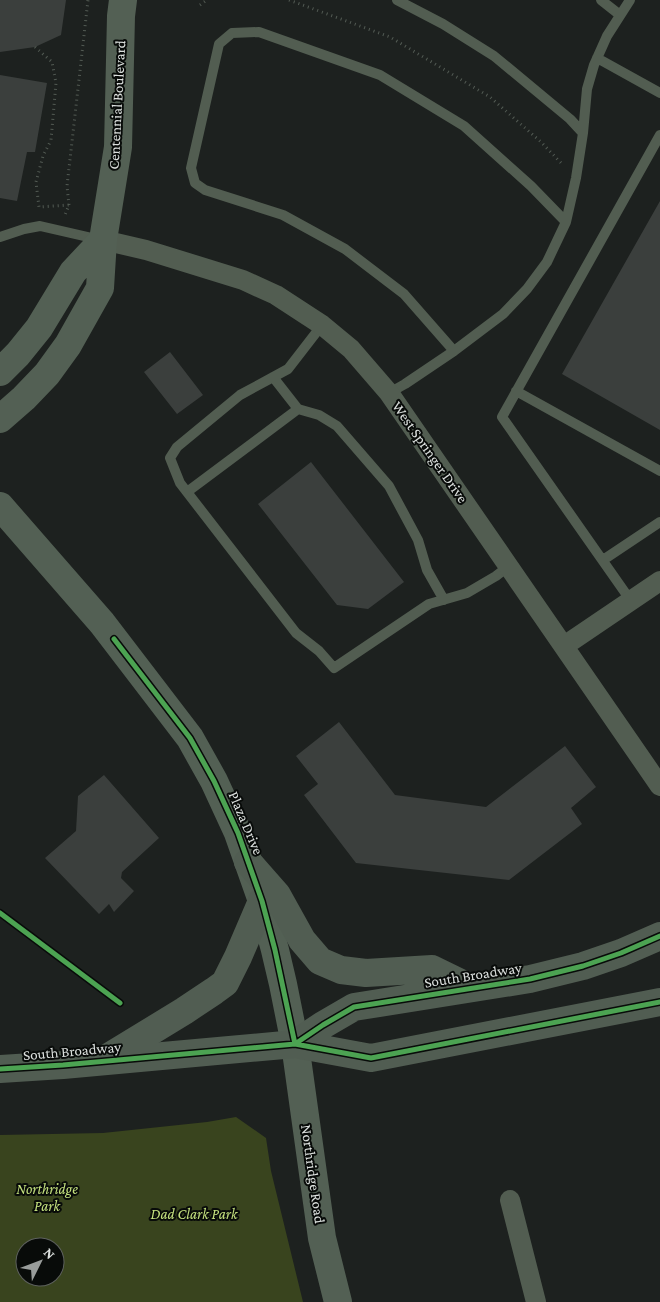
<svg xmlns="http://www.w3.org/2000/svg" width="660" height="1302" font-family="'Crimson Pro',serif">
<rect width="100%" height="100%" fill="#1d211f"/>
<path fill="#39441e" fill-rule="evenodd" d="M 236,1117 L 266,1138 L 271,1171 L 303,1302 L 0,1302 L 0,1135 L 103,1133 L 207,1122 ZM 25,1247 L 55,1247 L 55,1277 L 25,1277 Z"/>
<path fill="#3b3f3d" d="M 0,0 L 66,0 L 61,35 L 35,47 L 0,52 Z
M 0,75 L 47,83 L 35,152 L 27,152 L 17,201 L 0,198 Z
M 660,201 L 660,430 L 562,374 Z
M 170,352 L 203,395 L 177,414 L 144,372 Z
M 311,462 L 404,582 L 368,609 L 337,605 L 258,504 Z
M 339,722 L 395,795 L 486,807 L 565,746 L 596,787 L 571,808 L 582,824 L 509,880 L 356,863 L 304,795 L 318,784 L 296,756 Z
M 104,775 L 159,838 L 122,872 L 121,878 L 134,891 L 114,912 L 109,904 L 99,914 L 45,858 L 76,831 L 78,796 Z"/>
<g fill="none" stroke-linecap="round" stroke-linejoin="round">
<path stroke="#535b54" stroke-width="3" stroke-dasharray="1 4" stroke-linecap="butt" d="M 289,0 L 390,37 L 490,97 L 541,142 L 563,165
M 200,5 L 207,0
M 35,47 L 52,62 L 56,83 L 51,140 L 43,156 L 36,182 L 39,207 L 69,205 L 64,217
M 69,205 L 67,186 L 88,0"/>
<path stroke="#525d51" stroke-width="10" d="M 397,0 L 443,24 L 494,56 L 570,119 L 583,133
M 601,0 L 620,15
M 597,58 L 660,93
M 0,237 L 24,229 L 40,226 L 101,240
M 322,325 L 288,369 L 240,395 L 177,447 L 170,458 L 180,483 L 296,633 L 319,651 L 334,668 L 429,604 L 467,593 L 496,576 L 509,566
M 454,351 L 404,294 L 345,249 L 283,215 L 205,190 L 195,183 L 191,168 L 219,44 L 232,33 L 259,32 L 380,75 L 464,126 L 531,186 L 566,222
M 516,391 L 660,471
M 389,393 L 405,384 L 454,351 L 503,314 L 527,289 L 547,262 L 566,222 L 576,178 L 583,133 L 587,89 L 594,65 L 607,36 L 630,0
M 298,409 L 319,415 L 337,426 L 389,486 L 418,540 L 427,570 L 444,600
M 187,492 L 298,409 L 273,377
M 603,560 L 660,522
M 631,601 L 502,417 L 660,135"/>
<path stroke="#525d51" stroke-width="20" d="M 103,240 L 146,250 L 243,280 L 276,295 L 322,325 L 351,349 L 389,393 L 660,786
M 564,646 L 660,581
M 510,1200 L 536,1302"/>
<path stroke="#536054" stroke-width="28" d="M 0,372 L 18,354 L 39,328 L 73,272 L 103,240
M 0,419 L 24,398 L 47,374 L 68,345 L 100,288 L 103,240 L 118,147 L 121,16 L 123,0
M 0,506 L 102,623 L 190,738 L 214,781 L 238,833 L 262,901 L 275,950 L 283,984 L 295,1044 L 322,1238 L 338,1302"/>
<path stroke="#515d52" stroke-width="28" d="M 248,862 L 277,895 L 302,940 L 320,961 L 341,970 L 366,973 L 432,969 L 471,988
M 295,1044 L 323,1025 L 354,1007 L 530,979 L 583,966 L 621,953 L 660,936
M 107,1058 L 184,1011 L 214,991 L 225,983 L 238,957 L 262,901
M 0,1069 L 63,1065 L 295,1044 L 371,1058 L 660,1002"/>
<g stroke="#080b09" stroke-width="8">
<path id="cycleway" d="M 114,639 L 190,738 L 214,781 L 238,833 L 262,901 L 275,950 L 295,1044
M 0,913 L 120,1003
M 295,1044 L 323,1025 L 354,1007 L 530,979 L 583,966 L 621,953 L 660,936
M 0,1069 L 63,1065 L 295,1044 L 371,1058 L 660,1002"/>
</g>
<use href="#cycleway" stroke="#4ca352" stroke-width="5"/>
</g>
<g text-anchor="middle" stroke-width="4" stroke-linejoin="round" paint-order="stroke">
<g font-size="15" fill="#dce0de" stroke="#080b09">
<text transform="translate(117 105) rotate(-87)" y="5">Centennial Boulevard</text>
<text transform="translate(430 452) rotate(55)" y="5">West Springer Drive</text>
<text transform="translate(246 823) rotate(67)" y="5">Plaza Drive</text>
<text transform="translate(473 975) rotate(-9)" y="5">South Broadway</text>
<text transform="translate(72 1051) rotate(-5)" y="5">South Broadway</text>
<text transform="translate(313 1174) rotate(82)" y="5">Northridge Road</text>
</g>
<g font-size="15" font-style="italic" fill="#c4e17e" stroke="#080b09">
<text x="47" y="1194">Northridge<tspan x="47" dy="17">Park</tspan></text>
<text x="194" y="1219">Dad Clark Park</text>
</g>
</g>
<g transform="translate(40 1262) rotate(48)"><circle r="24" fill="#080b09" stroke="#5d605e"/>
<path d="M0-4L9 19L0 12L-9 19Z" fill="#999d9b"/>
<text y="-8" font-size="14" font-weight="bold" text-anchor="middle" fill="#dce0de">N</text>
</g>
</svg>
